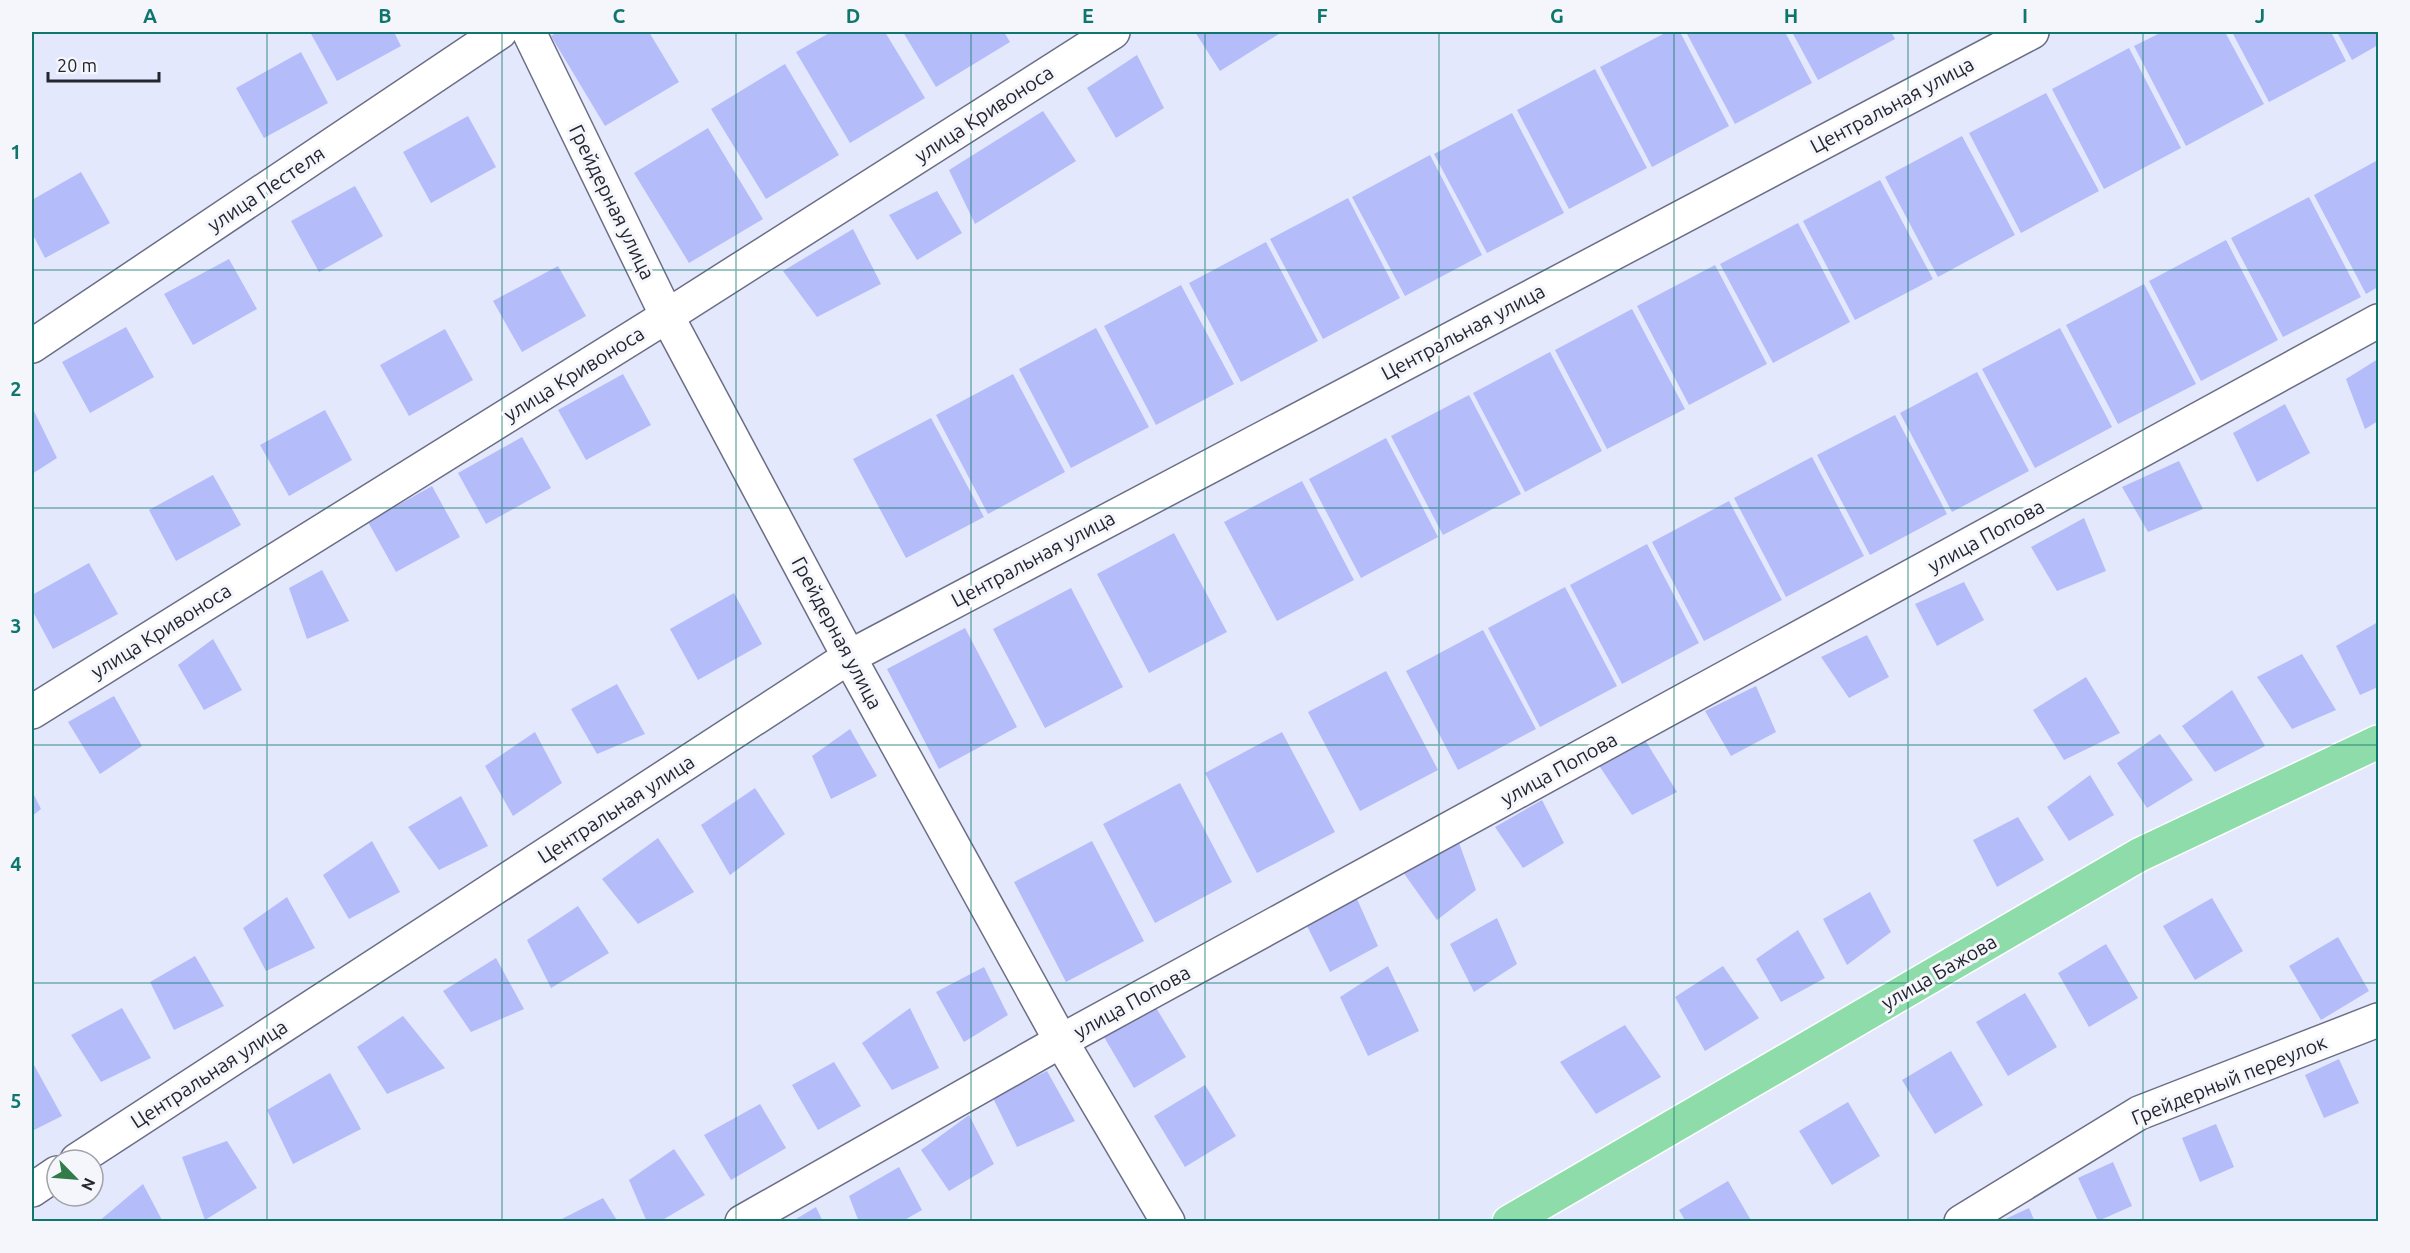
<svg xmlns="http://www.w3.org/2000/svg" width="2410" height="1253" font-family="Ubuntu,sans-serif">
<rect width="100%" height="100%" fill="#e4e8fd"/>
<path fill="#b4bcf9" d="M 310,32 L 394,32 L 401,46 L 337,81 Z
M 558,32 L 649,32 L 679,82 L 605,126 L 551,36 Z
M 831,32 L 885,32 L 925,98 L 850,143 L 796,52 Z
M 903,32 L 1004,32 L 1010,42 L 936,87 Z
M 1195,32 L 1282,32 L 1220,71 Z
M 1667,32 L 1680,32 L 1729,126 L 1652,167 L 1600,67 Z
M 1686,32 L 1785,32 L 1812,83 L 1735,124 Z
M 1792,32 L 1891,32 L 1895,39 L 1818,80 Z
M 2162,32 L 2225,32 L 2264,104 L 2186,146 L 2134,46 Z
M 2232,32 L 2331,32 L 2346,61 L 2269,102 Z
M 2337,32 L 2378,32 L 2378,45 L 2352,60 Z
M 2129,48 L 2181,148 L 2104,189 L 2052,89 Z
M 301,52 L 328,103 L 264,138 L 236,88 Z
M 1137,55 L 1164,108 L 1116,138 L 1087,88 Z
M 785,64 L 839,155 L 766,199 L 711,109 Z
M 1595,69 L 1647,168 L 1569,209 L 1517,110 Z
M 2046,93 L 2099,191 L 2021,233 L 1969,133 Z
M 1043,111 L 1076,161 L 975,224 L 949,170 Z
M 1512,113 L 1564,213 L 1487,253 L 1434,154 Z
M 468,116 L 496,167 L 431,203 L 403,152 Z
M 708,128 L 763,219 L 689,263 L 634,173 Z
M 1962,136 L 2015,235 L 1938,277 L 1885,177 Z
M 1430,155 L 1482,255 L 1405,296 L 1352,197 Z
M 2378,160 L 2378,287 L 2366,294 L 2314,195 Z
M 81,172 L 110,223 L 45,258 L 32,233 L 32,200 Z
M 1880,180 L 1933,279 L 1855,320 L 1803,221 Z
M 355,186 L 383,236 L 319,272 L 291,221 Z
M 937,191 L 962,233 L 917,260 L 889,215 Z
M 2309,197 L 2361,297 L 2283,337 L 2231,238 Z
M 1348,198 L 1400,298 L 1323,339 L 1270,239 Z
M 1798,223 L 1850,322 L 1773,363 L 1720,264 Z
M 853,229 L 881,284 L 817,317 L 783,271 Z
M 2226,240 L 2278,340 L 2201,381 L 2149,281 Z
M 1266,242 L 1318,341 L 1241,382 L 1189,283 Z
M 229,259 L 257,309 L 193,345 L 164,294 Z
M 1715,265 L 1767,364 L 1689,405 L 1637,306 Z
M 558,266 L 586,316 L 522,352 L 493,301 Z
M 2144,284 L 2196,384 L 2118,424 L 2066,325 Z
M 1181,285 L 1234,384 L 1156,425 L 1104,326 Z
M 1632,309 L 1685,409 L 1607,449 L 1555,350 Z
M 126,327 L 154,377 L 90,413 L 62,362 Z
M 1096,328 L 1149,427 L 1071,468 L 1019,369 Z
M 2060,328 L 2112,427 L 2035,468 L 1982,369 Z
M 445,329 L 473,380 L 409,416 L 380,365 Z
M 1550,352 L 1602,451 L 1525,492 L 1473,393 Z
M 2378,359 L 2378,421 L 2365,429 L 2346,379 Z
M 1977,372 L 2029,471 L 1952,512 L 1900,413 Z
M 623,374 L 651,425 L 586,460 L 558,410 Z
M 1013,374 L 1065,472 L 988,514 L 936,415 Z
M 1469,395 L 1521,494 L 1443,535 L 1391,436 Z
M 2285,404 L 2310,453 L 2257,482 L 2233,433 Z
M 33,409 L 57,458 L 32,474 L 32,410 Z
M 325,410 L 352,460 L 289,496 L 260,445 Z
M 1895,415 L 1947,514 L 1870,555 L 1817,455 Z
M 931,418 L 984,517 L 906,558 L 853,459 Z
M 522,437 L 551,488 L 486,524 L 458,473 Z
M 1386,438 L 1438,537 L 1361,578 L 1309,479 Z
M 1812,457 L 1864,556 L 1786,597 L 1734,498 Z
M 2179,461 L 2203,509 L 2148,532 L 2122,487 Z
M 213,475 L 241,525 L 176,561 L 149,510 Z
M 1302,481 L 1354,580 L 1277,621 L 1224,522 Z
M 432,486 L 460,537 L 396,572 L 368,522 Z
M 1729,501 L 1782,600 L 1704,641 L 1652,542 Z
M 2084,518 L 2106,571 L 2057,591 L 2031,547 Z
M 1174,533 L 1227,632 L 1149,673 L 1097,574 Z
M 1647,544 L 1699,643 L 1622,684 L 1570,585 Z
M 89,563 L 118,614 L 53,649 L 32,610 L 32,595 Z
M 322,570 L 349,621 L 307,639 L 289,588 Z
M 1964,582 L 1984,620 L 1937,646 L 1915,604 Z
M 1565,587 L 1617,686 L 1540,727 L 1488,628 Z
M 1071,588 L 1123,687 L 1045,728 L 993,629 Z
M 734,593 L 762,644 L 698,680 L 670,629 Z
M 2378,622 L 2378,687 L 2360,695 L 2336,646 Z
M 965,628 L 1017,727 L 939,769 L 887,669 Z
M 1483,630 L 1536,729 L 1458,770 L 1406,671 Z
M 1867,635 L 1889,677 L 1849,698 L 1821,657 Z
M 213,639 L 242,690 L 204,710 L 178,665 Z
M 2302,654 L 2336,710 L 2292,729 L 2257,677 Z
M 1386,671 L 1438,770 L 1360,811 L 1308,712 Z
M 2086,677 L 2120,733 L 2064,760 L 2033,710 Z
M 617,684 L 645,734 L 597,754 L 571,709 Z
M 1756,686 L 1776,732 L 1731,756 L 1705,711 Z
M 2232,690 L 2265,746 L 2215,772 L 2182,726 Z
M 114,696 L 142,746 L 100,774 L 68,722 Z
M 850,729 L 877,776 L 831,799 L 812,756 Z
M 535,732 L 562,783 L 513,816 L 485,766 Z
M 1282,732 L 1335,832 L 1257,873 L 1205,773 Z
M 2160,734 L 2193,780 L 2147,808 L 2117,763 Z
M 1645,740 L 1677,792 L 1632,815 L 1596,761 Z
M 2090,775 L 2114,815 L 2069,841 L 2047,807 Z
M 1180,783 L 1232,882 L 1155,923 L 1103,824 Z
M 755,788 L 785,834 L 730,875 L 701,825 Z
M 32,791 L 41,809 L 32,816 Z
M 461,796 L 488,846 L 439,870 L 408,827 Z
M 1542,800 L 1564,843 L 1523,868 L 1495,827 Z
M 2018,817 L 2044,860 L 1997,887 L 1973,840 Z
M 658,838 L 694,892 L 638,924 L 602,879 Z
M 1458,840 L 1476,890 L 1437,920 L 1403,872 Z
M 372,841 L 400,892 L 349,919 L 323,875 Z
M 1092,841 L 1144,941 L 1066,982 L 1014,882 Z
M 1870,892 L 1891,932 L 1847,965 L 1823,919 Z
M 287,897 L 315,948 L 266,971 L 243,928 Z
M 2212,898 L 2243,951 L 2195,980 L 2163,926 Z
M 1357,899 L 1378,946 L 1330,972 L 1306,924 Z
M 578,906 L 609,953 L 551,988 L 527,940 Z
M 1497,918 L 1517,964 L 1474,992 L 1450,944 Z
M 1798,930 L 1825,978 L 1781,1002 L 1756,959 Z
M 2338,937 L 2369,991 L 2321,1020 L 2289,966 Z
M 2106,944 L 2138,998 L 2089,1027 L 2058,973 Z
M 195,956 L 224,1006 L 174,1030 L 150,982 Z
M 496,958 L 524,1009 L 471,1032 L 443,991 Z
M 1388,966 L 1419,1031 L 1368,1056 L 1340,997 Z
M 1723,966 L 1759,1018 L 1705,1051 L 1675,997 Z
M 984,967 L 1008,1015 L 964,1042 L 936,992 Z
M 2025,993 L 2057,1047 L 2008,1076 L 1976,1022 Z
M 1155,1006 L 1186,1057 L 1134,1088 L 1104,1037 Z
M 122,1008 L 151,1058 L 101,1082 L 71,1035 Z
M 910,1008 L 939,1068 L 892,1090 L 862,1043 Z
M 403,1016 L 445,1068 L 387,1094 L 357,1047 Z
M 1625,1025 L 1661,1077 L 1596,1114 L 1560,1062 Z
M 1951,1051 L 1983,1105 L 1935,1134 L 1902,1080 Z
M 2339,1059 L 2359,1103 L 2324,1118 L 2305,1075 Z
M 834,1062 L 861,1106 L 818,1130 L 792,1085 Z
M 34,1065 L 62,1116 L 32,1131 L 32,1067 Z
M 1047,1071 L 1075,1121 L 1017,1147 L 993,1098 Z
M 330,1073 L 361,1129 L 293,1164 L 267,1110 Z
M 1205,1085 L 1236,1136 L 1185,1167 L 1154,1116 Z
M 1848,1102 L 1880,1156 L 1832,1185 L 1799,1131 Z
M 760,1104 L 786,1148 L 731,1180 L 704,1135 Z
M 969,1115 L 994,1164 L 949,1191 L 921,1150 Z
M 2216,1124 L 2234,1167 L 2200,1182 L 2182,1138 Z
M 227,1141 L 257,1188 L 205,1220 L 182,1157 Z
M 674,1149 L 705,1195 L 659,1222 L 647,1222 L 629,1180 Z
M 2113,1162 L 2132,1206 L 2098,1221 L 2078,1178 Z
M 899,1167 L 922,1210 L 901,1222 L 859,1222 L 849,1196 Z
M 1728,1181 L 1752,1222 L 1686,1222 L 1679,1210 Z
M 143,1184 L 163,1222 L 98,1222 Z
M 603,1198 L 618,1222 L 556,1222 Z
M 816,1207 L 823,1222 L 791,1222 Z
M 2029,1208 L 2035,1222 L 1999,1222 Z"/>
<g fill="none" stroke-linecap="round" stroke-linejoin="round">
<g stroke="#6b6e86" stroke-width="36">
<path id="minor" d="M 529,32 L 667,316 L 849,657 L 1061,1041 L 1168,1222
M 32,346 L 500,32
M 32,712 L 667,316 L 1113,32
M 77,1160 L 849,657 L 2032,32
M 32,1190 L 57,1173
M 742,1222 L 1061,1041 L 2378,321
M 1961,1222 L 2139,1113 L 2378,1020"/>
</g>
<g stroke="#fff" stroke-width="36">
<path id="primary" d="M 1509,1222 L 2139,855 L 2378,742"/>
</g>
<use href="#minor" stroke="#fff" stroke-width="33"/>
<use href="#primary" stroke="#8edca9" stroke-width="33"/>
</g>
<path fill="none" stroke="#0f766e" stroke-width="1.5" stroke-opacity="0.55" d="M 267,32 L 267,1222M 502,32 L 502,1222M 736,32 L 736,1222M 971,32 L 971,1222M 1205,32 L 1205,1222M 1439,32 L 1439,1222M 1674,32 L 1674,1222M 1908,32 L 1908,1222M 2143,32 L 2143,1222M 32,270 L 2378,270M 32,508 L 2378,508M 32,745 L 2378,745M 32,983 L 2378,983"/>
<g text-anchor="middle" stroke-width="6" stroke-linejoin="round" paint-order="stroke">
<g font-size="20" fill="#24262f" stroke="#f5f6fb">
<text transform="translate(1892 105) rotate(-28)" y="7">Центральная улица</text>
<text transform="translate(984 114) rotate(-33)" y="7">улица Кривоноса</text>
<text transform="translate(266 189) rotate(-34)" y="7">улица Пестеля</text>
<text transform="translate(612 202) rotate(64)" y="7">Грейдерная улица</text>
<text transform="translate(1463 332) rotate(-28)" y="7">Центральная улица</text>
<text transform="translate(574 374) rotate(-32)" y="7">улица Кривоноса</text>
<text transform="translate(1986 536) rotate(-29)" y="7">улица Попова</text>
<text transform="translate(1033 559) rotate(-28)" y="7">Центральная улица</text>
<text transform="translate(161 631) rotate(-32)" y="7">улица Кривоноса</text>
<text transform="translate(837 633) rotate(62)" y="7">Грейдерная улица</text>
<text transform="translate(1559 769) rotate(-29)" y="7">улица Попова</text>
<text transform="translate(616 809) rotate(-33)" y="7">Центральная улица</text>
<text transform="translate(1939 972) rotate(-30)" y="7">улица Бажова</text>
<text transform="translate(1132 1002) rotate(-29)" y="7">улица Попова</text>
<text transform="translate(209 1074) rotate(-33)" y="7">Центральная улица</text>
<text transform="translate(2229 1080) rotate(-22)" y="7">Грейдерный переулок</text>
</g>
</g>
<rect width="2410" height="1253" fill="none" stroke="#f5f6fb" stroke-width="66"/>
<g transform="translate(75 1178) rotate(115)"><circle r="28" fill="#f5f6fb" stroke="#a1a3a9" stroke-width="1.5"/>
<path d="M0-4.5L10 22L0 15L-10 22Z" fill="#317b48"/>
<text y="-9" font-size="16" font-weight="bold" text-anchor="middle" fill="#24262f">N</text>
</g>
<path d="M48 72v9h111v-9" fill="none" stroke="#24262f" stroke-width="3"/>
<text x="57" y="72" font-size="18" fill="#24262f" stroke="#f5f6fb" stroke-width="4.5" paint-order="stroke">20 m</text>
<rect x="33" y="33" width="2344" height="1187" fill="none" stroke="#0f766e" stroke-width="2"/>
<g font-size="20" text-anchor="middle" font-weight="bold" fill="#0f766e">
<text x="150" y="23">A</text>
<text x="385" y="23">B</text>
<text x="619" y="23">C</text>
<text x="853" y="23">D</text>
<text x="1088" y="23">E</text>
<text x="1322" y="23">F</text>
<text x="1557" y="23">G</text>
<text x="1791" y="23">H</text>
<text x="2025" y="23">I</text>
<text x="2260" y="23">J</text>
<text x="16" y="159">1</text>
<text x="16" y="396">2</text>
<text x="16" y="633">3</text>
<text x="16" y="871">4</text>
<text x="16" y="1108">5</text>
</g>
</svg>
